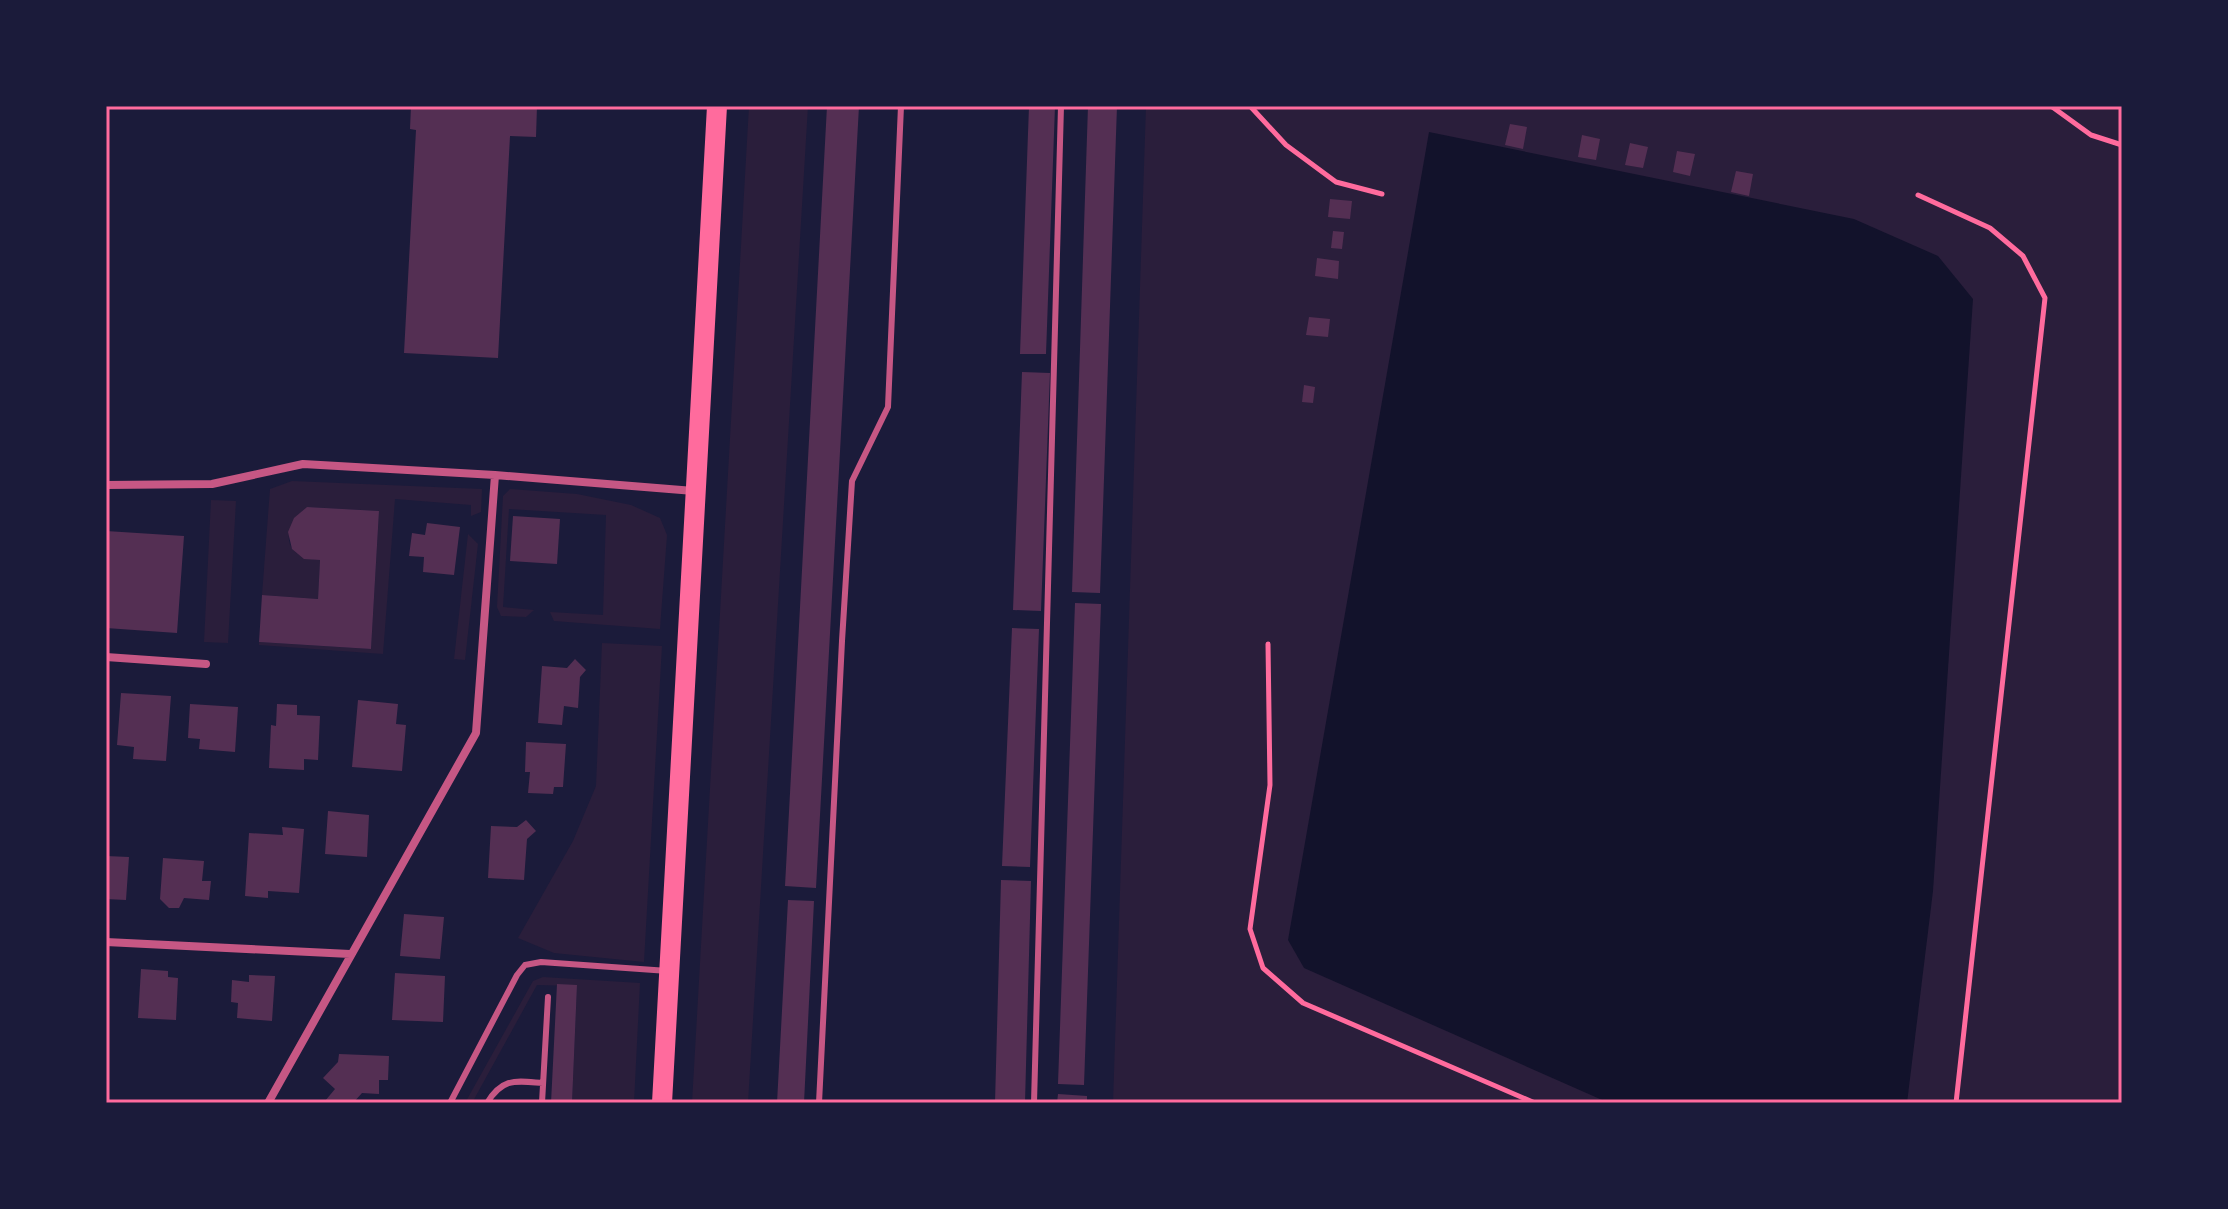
<svg xmlns="http://www.w3.org/2000/svg" width="2228" height="1209" font-family="'Roboto Condensed',sans-serif">
<rect width="100%" height="100%" fill="#1b1b3a"/>
<path fill="#2a1e3b" d="M 749,106 L 808,106 L 748,1103 L 692,1103 Z
M 1146,106 L 2122,106 L 2122,1103 L 1113,1103 Z
M 292,481 L 482,489 L 481,512 L 471,516 L 471,505 L 395,499 L 383,654 L 259,645 L 259,642 L 371,649 L 379,511 L 307,507 C 280,529 282,558 320,560 L 318,599 L 262,595 L 270,489 Z
M 510,489 L 577,494 L 631,505 L 660,518 L 667,535 L 660,629 L 554,621 L 550,612 L 603,615 L 606,515 L 509,509 L 503,607 L 534,610 L 526,617 L 501,616 L 497,607 L 503,496 Z
M 211,500 L 236,501 L 228,643 L 204,642 Z
M 468,534 L 478,544 L 465,660 L 454,659 Z
M 602,643 L 662,646 L 644,962 L 554,953 L 518,938 L 573,841 L 596,786 Z
M 543,977 L 640,983 L 634,1103 L 572,1103 L 577,986 L 537,985 L 472,1103 L 465,1103 L 533,981 Z"/>
<path fill="#12122b" d="M 1429,132 L 1854,219 L 1938,256 L 1973,299 L 1933,891 L 1907,1103 L 1609,1103 L 1304,968 L 1288,940 Z"/>
<path fill="#542f53" d="M 411,106 L 537,106 L 536,137 L 510,136 L 498,358 L 404,353 L 416,130 L 410,129 Z
M 827,106 L 859,106 L 816,888 L 785,886 Z
M 1029,106 L 1055,106 L 1046,354 L 1020,354 Z
M 1088,106 L 1117,106 L 1100,593 L 1072,592 Z
M 1510,124 L 1527,127 L 1523,149 L 1505,145 Z
M 1582,135 L 1600,139 L 1596,160 L 1578,157 Z
M 1630,143 L 1648,147 L 1643,168 L 1625,165 Z
M 1677,151 L 1695,154 L 1690,176 L 1673,172 Z
M 1736,171 L 1753,174 L 1749,196 L 1731,192 Z
M 1330,199 L 1352,201 L 1350,219 L 1328,217 Z
M 1333,231 L 1344,232 L 1342,249 L 1331,248 Z
M 1317,258 L 1339,261 L 1338,279 L 1315,276 Z
M 1309,317 L 1330,319 L 1328,337 L 1306,335 Z
M 1022,372 L 1050,373 L 1041,611 L 1013,610 Z
M 1304,385 L 1315,387 L 1313,403 L 1302,402 Z
M 307,507 L 379,511 L 371,649 L 259,642 L 262,595 L 318,599 L 320,560 L 304,559 L 292,549 L 288,532 L 294,518 Z
M 513,516 L 560,519 L 557,564 L 510,561 Z
M 427,523 L 460,527 L 454,575 L 423,572 L 424,557 L 409,556 L 412,533 L 425,535 Z
M 106,531 L 184,536 L 177,633 L 106,628 Z
M 1075,603 L 1101,604 L 1084,1085 L 1058,1084 Z
M 1012,628 L 1039,629 L 1030,867 L 1002,866 Z
M 575,659 L 586,670 L 580,677 L 578,708 L 564,706 L 562,725 L 538,723 L 542,666 L 567,668 Z
M 121,693 L 171,696 L 166,761 L 133,759 L 134,747 L 117,745 Z
M 358,700 L 398,704 L 396,724 L 406,725 L 402,771 L 352,767 Z
M 190,704 L 238,707 L 235,752 L 199,749 L 200,739 L 188,738 Z
M 277,704 L 297,705 L 297,715 L 320,716 L 318,760 L 304,759 L 304,770 L 269,768 L 271,725 L 276,726 Z
M 526,742 L 566,744 L 563,787 L 554,787 L 553,794 L 528,793 L 530,772 L 525,772 Z
M 328,811 L 369,815 L 367,857 L 325,854 Z
M 526,820 L 536,831 L 527,839 L 524,880 L 488,878 L 491,826 L 517,827 Z
M 282,827 L 304,829 L 299,893 L 268,891 L 268,898 L 245,896 L 249,833 L 283,835 Z
M 106,856 L 129,857 L 126,900 L 106,899 Z
M 163,858 L 204,861 L 202,881 L 211,881 L 209,900 L 184,898 L 179,908 L 169,908 L 160,899 Z
M 1001,880 L 1031,881 L 1025,1103 L 995,1103 Z
M 788,900 L 814,901 L 804,1103 L 777,1103 Z
M 404,914 L 444,917 L 440,959 L 400,956 Z
M 141,969 L 168,971 L 168,977 L 178,978 L 176,1020 L 138,1018 Z
M 395,973 L 445,976 L 443,1022 L 392,1020 Z
M 249,975 L 275,976 L 272,1021 L 237,1018 L 238,1003 L 231,1002 L 232,980 L 249,982 Z
M 557,984 L 577,985 L 572,1103 L 551,1103 Z
M 339,1054 L 389,1056 L 388,1080 L 379,1080 L 379,1094 L 362,1093 L 353,1103 L 327,1103 L 325,1101 L 335,1089 L 323,1078 L 338,1062 Z
M 1058,1094 L 1087,1096 L 1087,1103 L 1057,1103 Z"/>
<g fill="none" stroke-linecap="round" stroke-linejoin="round">
<path stroke="#ff6b9d" stroke-width="5" d="M 1250,106 L 1286,145 L 1336,182 L 1382,194
M 2051,106 L 2091,135 L 2122,145
M 1918,195 L 1990,228 L 2023,256 L 2045,298 L 1956,1103
M 1268,644 L 1270,785 L 1250,929 L 1263,968 L 1303,1003 L 1535,1103"/>
<path stroke="#c65784" stroke-width="6" d="M 450,1103 L 517,975 L 525,965 L 541,962 L 668,971
M 487,1103 C 503,1077 516,1081 543,1083
M 542,1103 L 548,997
M 819,1103 L 842,641 L 852,481 L 888,407 L 901,106
M 1034,1103 L 1061,106"/>
<path stroke="#c65784" stroke-width="8" d="M 106,485 L 212,484 L 303,464 L 495,475 L 694,491
M 106,657 L 206,664
M 106,942 L 350,954
M 268,1103 L 476,733 L 495,475"/>
<path stroke="#ff6b9d" stroke-width="20" d="M 662,1103 L 717,106"/>
</g>
<rect width="2228" height="1209" fill="none" stroke="#1b1b3a" stroke-width="216"/>
<rect x="108" y="108" width="2012" height="993" fill="none" stroke="#ff6b9d" stroke-width="3"/>
</svg>
